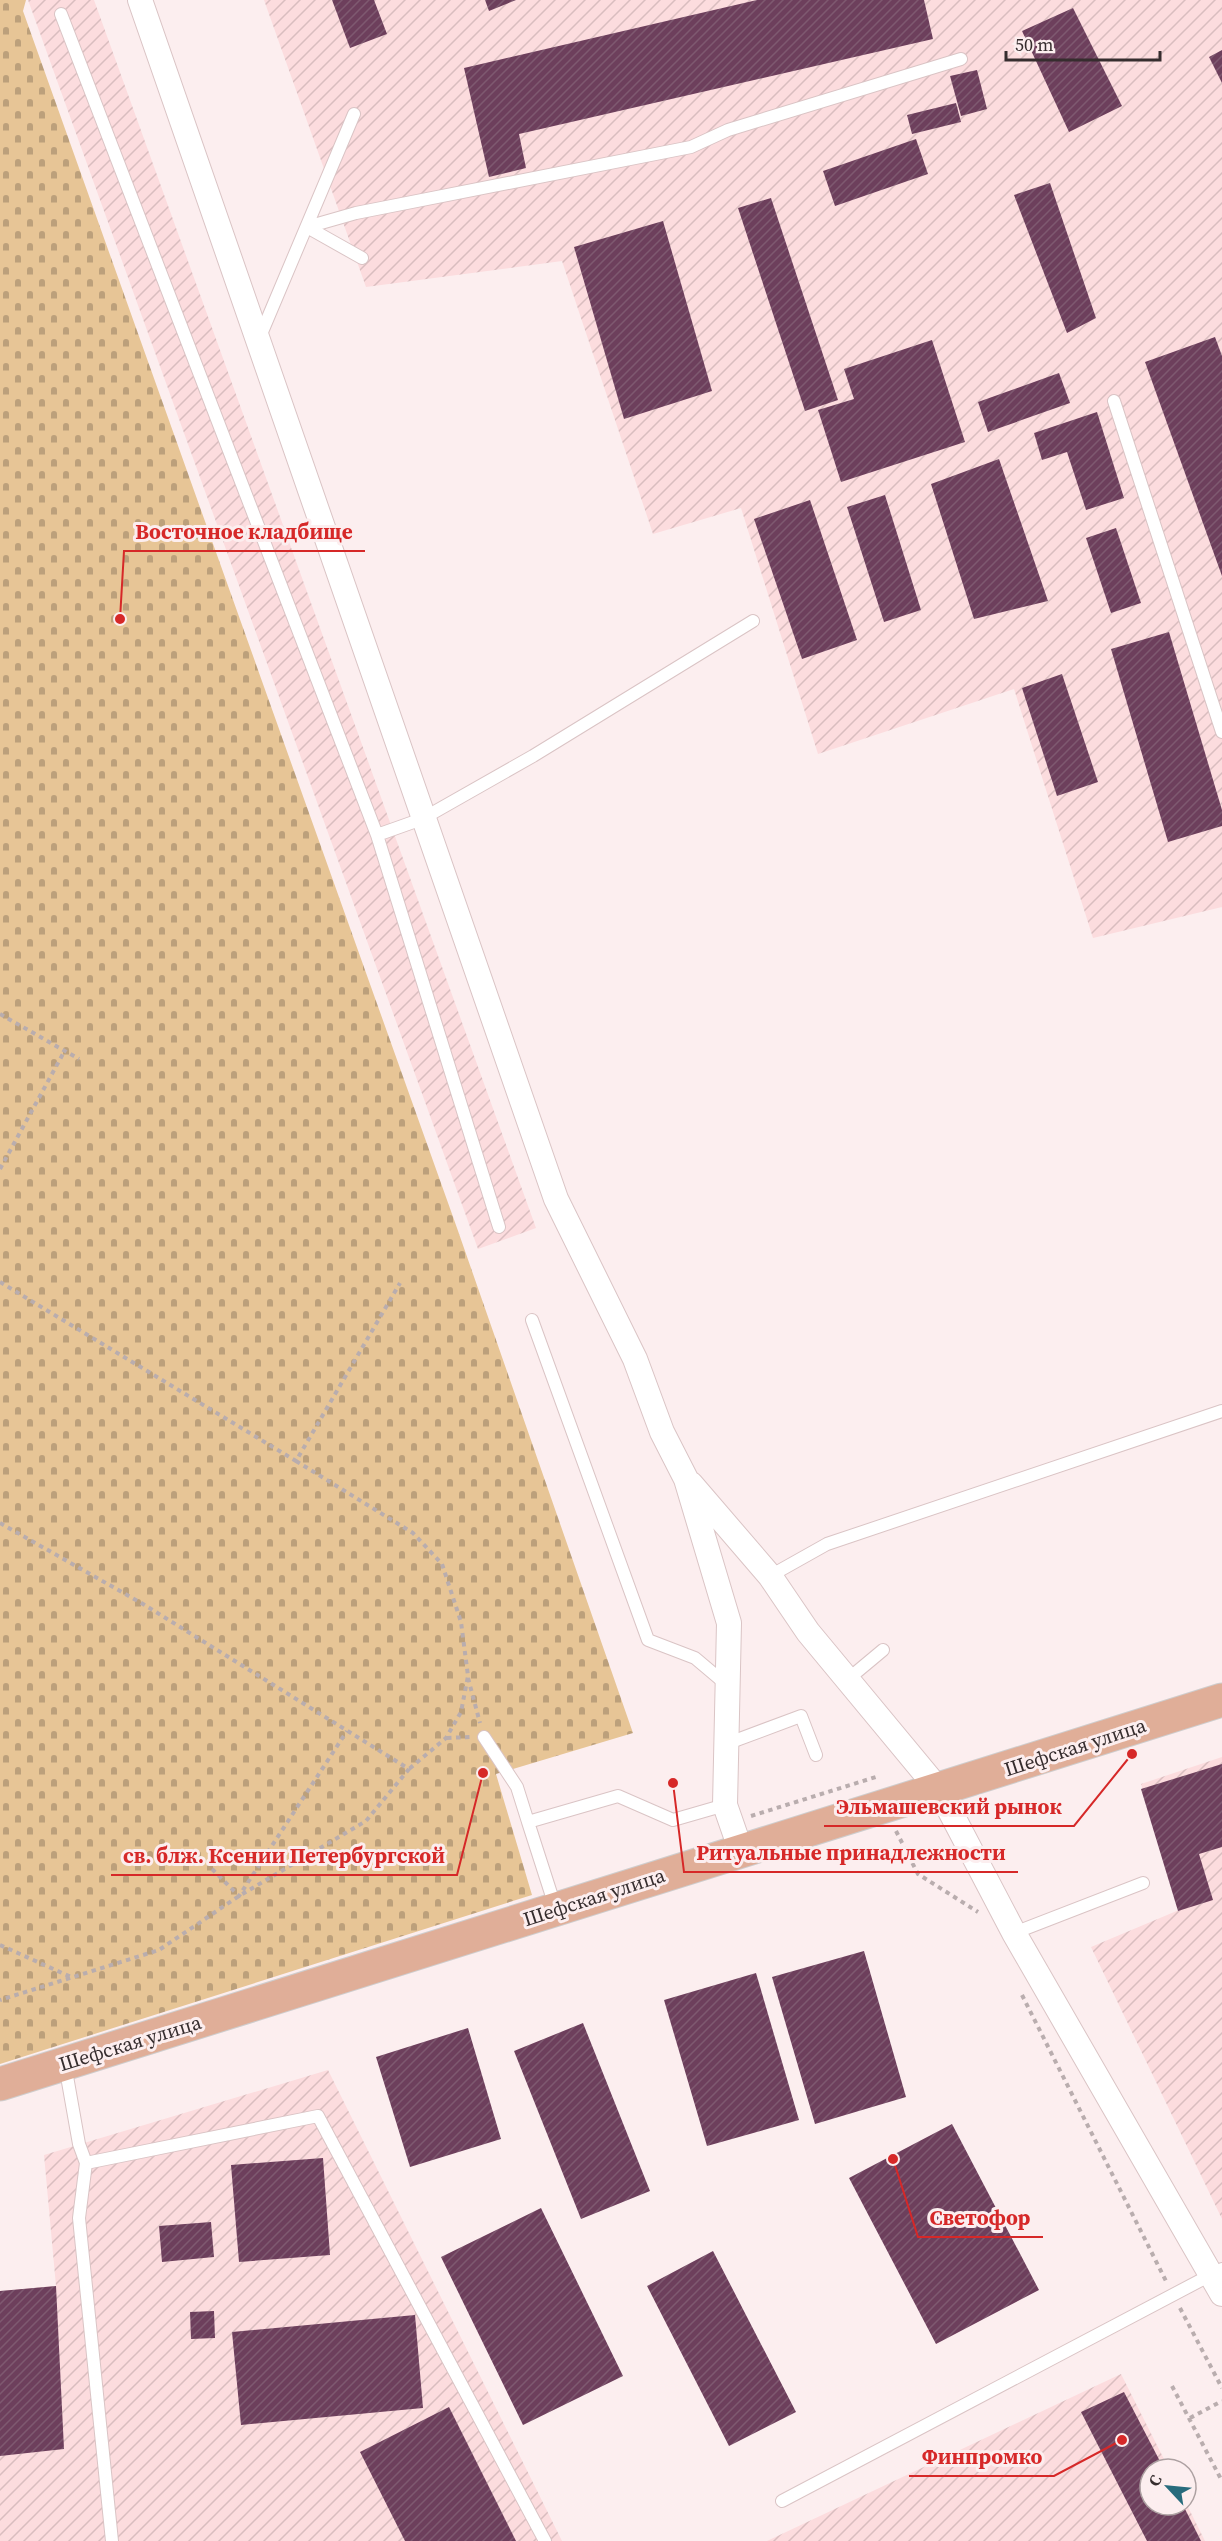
<svg xmlns="http://www.w3.org/2000/svg" width="1222" height="2541" font-family="'Source Serif 4',serif">
<defs>
<pattern id="industrial-furrows" width="10" height="10" patternUnits="userSpaceOnUse" patternTransform="scale(1.5)"><rect width="10" height="10" fill="#fcdcde"/><path d="M-1 1l2-2M0 10L10 0M9 11l2-2" fill="none" stroke="#d9bdbf"/></pattern>
<pattern id="cemetery-stones" width="16" height="16" patternUnits="userSpaceOnUse" patternTransform="scale(1.5)"><rect width="16" height="16" fill="#e7c596"/><path d="M2 7V4a2 2 0 0 1 4 0v3zM10 15v-3a2 2 0 0 1 4 0v3z" fill="#bca07b"/></pattern>
<pattern id="building-hatch" width="6" height="6" patternUnits="userSpaceOnUse" patternTransform="scale(1.5)"><rect width="6" height="6" fill="#6d3f5c"/><path d="M-1 1l2-2M0 6l6-6M5 7l2-2" fill="none" stroke="#7e5970"/></pattern>
</defs>
<rect width="100%" height="100%" fill="#fceeef"/>
<path fill="url(#industrial-furrows)" d="M 28,0 L 94,0 L 536,1228 L 478,1249 Z
M 264,0 L 1222,0 L 1222,907 L 1093,938 L 1014,689 L 818,754 L 741,508 L 653,534 L 562,261 L 366,287 Z
M 1222,1757 L 1222,2219 L 1091,1947 L 1179,1910 L 1141,1784 Z
M 328,2070 L 562,2541 L 0,2541 L 0,2291 L 56,2286 L 44,2155 Z
M 1121,2374 L 1169,2469 L 1150,2469 L 1150,2505 L 1186,2503 L 1205,2541 L 767,2541 Z"/>
<path fill="url(#cemetery-stones)" d="M 0,0 L 26,0 L 23,11 L 457,1228 L 633,1733 L 496,1774 L 532,1895 L 0,2064 Z"/>
<path fill="url(#building-hatch)" d="M 332,0 L 374,0 L 387,34 L 350,48 Z
M 485,0 L 516,0 L 489,11 Z
M 757,0 L 924,0 L 933,39 L 519,134 L 526,168 L 489,177 L 464,68 Z
M 1073,8 L 1122,106 L 1069,132 L 1022,31 Z
M 1222,50 L 1222,83 L 1209,57 Z
M 977,70 L 987,109 L 961,116 L 950,76 Z
M 956,103 L 961,122 L 912,134 L 907,115 Z
M 916,139 L 928,174 L 835,206 L 823,171 Z
M 1050,183 L 1096,318 L 1067,333 L 1014,195 Z
M 771,198 L 838,400 L 805,411 L 738,208 Z
M 663,221 L 712,391 L 624,419 L 574,247 Z
M 1215,337 L 1222,356 L 1222,576 L 1145,362 Z
M 932,340 L 965,442 L 841,482 L 818,410 L 854,399 L 844,369 Z
M 1059,373 L 1070,403 L 988,432 L 978,402 Z
M 1097,412 L 1124,498 L 1086,510 L 1067,452 L 1042,460 L 1034,433 Z
M 999,459 L 1048,601 L 974,619 L 931,484 Z
M 885,495 L 921,610 L 884,622 L 847,507 Z
M 810,500 L 857,640 L 802,659 L 754,519 Z
M 1116,528 L 1141,603 L 1111,613 L 1086,538 Z
M 1169,632 L 1222,810 L 1222,826 L 1168,842 L 1111,649 Z
M 1062,674 L 1098,782 L 1057,796 L 1022,688 Z
M 1222,1764 L 1222,1847 L 1199,1854 L 1213,1900 L 1178,1911 L 1141,1789 Z
M 864,1951 L 906,2097 L 815,2124 L 772,1977 Z
M 756,1973 L 799,2120 L 707,2146 L 664,2000 Z
M 583,2023 L 650,2191 L 581,2219 L 514,2051 Z
M 468,2028 L 501,2139 L 410,2167 L 376,2057 Z
M 952,2124 L 1039,2290 L 936,2344 L 849,2178 Z
M 323,2158 L 330,2255 L 239,2262 L 231,2165 Z
M 541,2208 L 623,2376 L 523,2425 L 441,2257 Z
M 211,2222 L 214,2257 L 162,2262 L 159,2226 Z
M 713,2251 L 796,2412 L 729,2446 L 647,2286 Z
M 56,2286 L 64,2449 L 0,2456 L 0,2291 Z
M 214,2311 L 215,2338 L 191,2339 L 190,2312 Z
M 415,2315 L 423,2408 L 241,2425 L 232,2332 Z
M 1124,2392 L 1164,2469 L 1150,2469 L 1150,2505 L 1183,2505 L 1201,2541 L 1147,2541 L 1081,2412 Z
M 449,2407 L 516,2541 L 405,2541 L 360,2452 Z"/>
<g fill="none" stroke-linecap="round" stroke-linejoin="round">
<g stroke="#dac4c5" stroke-width="14">
<path id="service" d="M 61,14 L 377,835 L 499,1227
M 307,227 L 356,213 L 691,147 L 728,130 L 961,59
M 307,227 L 362,258
M 259,339 L 354,114
M 1114,401 L 1222,732
M 377,835 L 422,819 L 533,756 L 753,621
M 532,1320 L 648,1640 L 695,1658 L 727,1685
M 770,1576 L 827,1544 L 1222,1411
M 847,1680 L 883,1650
M 484,1737 L 517,1787 L 528,1822 L 618,1796 L 673,1820 L 725,1805
M 726,1744 L 801,1716 L 816,1755
M 528,1822 L 556,1909
M 1014,1933 L 1143,1883
M 65,2065 L 79,2144 L 86,2163 L 318,2116 L 545,2541
M 86,2163 L 79,2218 L 112,2541
M 782,2501 L 1222,2269"/>
</g>
<g stroke="#dac4c5" stroke-width="26">
<path id="minor" d="M 140,0 L 556,1199 L 635,1359 L 662,1432 L 686,1479 L 729,1623 L 725,1805 L 741,1851
M 691,1484 L 770,1576 L 808,1632 L 939,1790 L 1014,1933 L 1222,2294"/>
</g>
<g stroke="#cfcdcd" stroke-width="35">
<path id="primary" d="M 0,2084 L 1222,1700"/>
</g>
<path stroke="#b9adae" stroke-width="4" stroke-dasharray="4.5 4.5" stroke-linecap="butt" d="M 0,1014 L 79,1059
M 0,1169 L 64,1052
M 0,1282 L 296,1461 L 400,1283
M 296,1461 L 413,1533 L 442,1564 L 461,1622 L 468,1676 L 461,1712 L 446,1738 L 409,1769
M 0,1523 L 143,1604 L 409,1769 L 366,1821 L 239,1896 L 159,1950 L 0,2000
M 468,1678 L 480,1723
M 447,1738 L 470,1737
M 751,1816 L 879,1776
M 896,1831 L 918,1874 L 978,1912
M 212,1869 L 239,1896 L 347,1731
M 0,1945 L 71,1977
M 1022,1995 L 1167,2283
M 1180,2308 L 1222,2388
M 1172,2386 L 1222,2481
M 1190,2418 L 1222,2401"/>
<use href="#service" stroke="#fff" stroke-width="12"/>
<use href="#minor" stroke="#fff" stroke-width="24"/>
<use href="#primary" stroke="#e0ae98" stroke-width="33"/>
</g>
<g text-anchor="middle" stroke-width="6" stroke-linejoin="round" paint-order="stroke">
<g font-size="20" fill="#362d2e" stroke="#fceeef">
<text transform="translate(1075 1747) rotate(-18)" y="7">Шефская улица</text>
<text transform="translate(594 1897) rotate(-18)" y="7">Шефская улица</text>
<text transform="translate(130 2043) rotate(-17)" y="7">Шефская улица</text>
</g>
</g>
<path fill="none" stroke="#d62828" stroke-width="2" d="M120 619L124 551H365M1132 1754L1074 1826H824M673 1783L684 1872H1018M483 1773L457 1875H111M893 2159L918 2237H1043M1122 2440L1054 2476H909"/>
<g fill="#d62828" stroke="#fceeef" stroke-width="2">
<circle cx="120" cy="619" r="6"/>
<circle cx="1132" cy="1754" r="6"/>
<circle cx="673" cy="1783" r="6"/>
<circle cx="483" cy="1773" r="6"/>
<circle cx="893" cy="2159" r="6"/>
<circle cx="1122" cy="2440" r="6"/>
</g>
<g font-size="21" text-anchor="middle" font-weight="bold" fill="#d62828" stroke="#fceeef" stroke-width="6" stroke-linejoin="round" paint-order="stroke">
<text x="244" y="539">Восточное кладбище</text>
<text x="949" y="1814">Эльмашевский рынок</text>
<text x="851" y="1860">Ритуальные принадлежности</text>
<text x="284" y="1863">св. блж. Ксении Петербургской</text>
<text x="980" y="2225">Светофор</text>
<text x="982" y="2464">Финпромко</text>
</g>
<g transform="translate(1168 2487) rotate(296)"><circle r="28" fill="#fceeef" stroke="#ada1a2" stroke-width="1.5"/>
<path d="M0-4.5L10 22L0 15L-10 22Z" fill="#276b7c"/>
<text y="-9" font-size="16" font-weight="bold" text-anchor="middle" fill="#362d2e">С</text>
</g>
<path d="M1006 51v9h154v-9" fill="none" stroke="#362d2e" stroke-width="3"/>
<text x="1015" y="51" font-size="18" fill="#362d2e" stroke="#fceeef" stroke-width="4.5" paint-order="stroke">50 m</text>
</svg>
